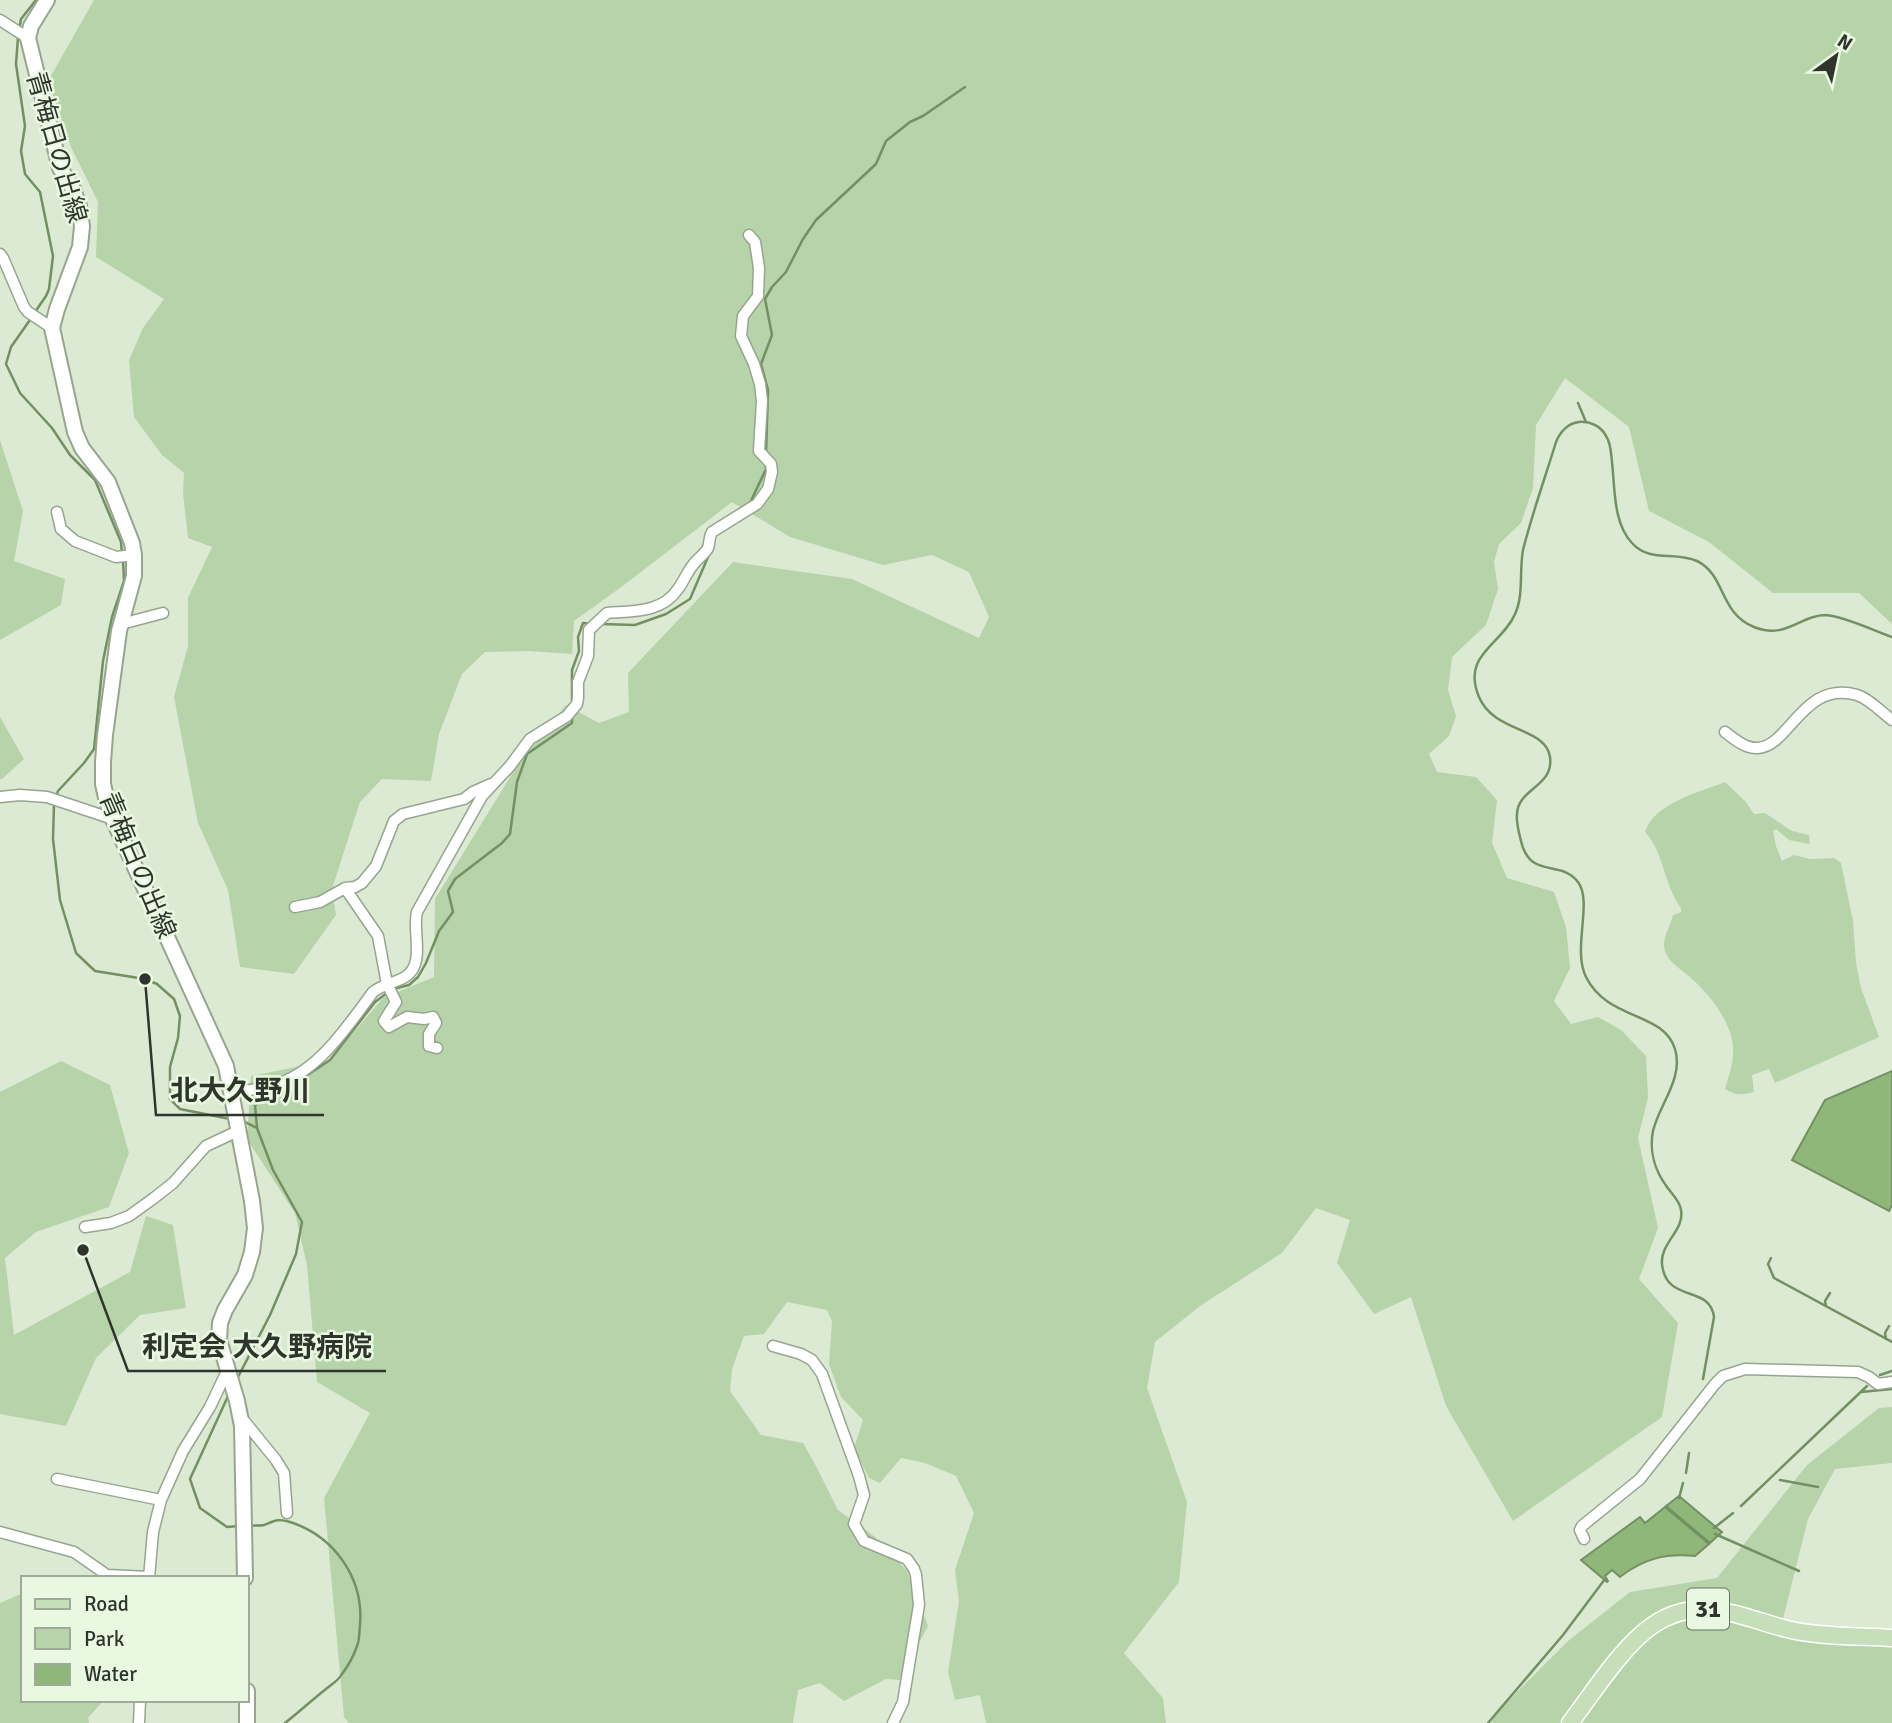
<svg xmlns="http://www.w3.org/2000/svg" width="1892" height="1723" font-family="Signika,'Noto Sans JP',sans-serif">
<rect width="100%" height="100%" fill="#dcead4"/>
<path fill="#b7d3a9" d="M 94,0 L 1892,0 L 1892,624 L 1859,593 L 1773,593 L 1709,542 L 1649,511 L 1629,427 L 1565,378 L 1536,425 L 1533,488 L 1521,523 L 1499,544 L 1494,562 L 1498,589 L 1486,625 L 1452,657 L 1448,690 L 1456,716 L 1449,736 L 1429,754 L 1437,772 L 1476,777 L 1497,800 L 1492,843 L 1507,878 L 1554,892 L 1566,927 L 1570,968 L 1554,1001 L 1571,1024 L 1598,1017 L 1621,1030 L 1646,1056 L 1648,1098 L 1638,1138 L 1658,1228 L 1639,1279 L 1678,1323 L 1662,1417 L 1513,1521 L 1446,1406 L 1411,1297 L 1374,1314 L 1337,1263 L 1350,1220 L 1316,1208 L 1282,1253 L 1200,1306 L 1155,1342 L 1147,1388 L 1187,1502 L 1179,1582 L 1124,1653 L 1163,1698 L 1166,1723 L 986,1723 L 980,1695 L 955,1700 L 948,1672 L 959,1601 L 955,1570 L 974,1513 L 956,1476 L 925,1463 L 901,1458 L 880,1483 L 869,1478 L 854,1448 L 863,1420 L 841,1397 L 829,1364 L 832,1321 L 827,1310 L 787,1302 L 764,1334 L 744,1336 L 732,1369 L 730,1391 L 761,1435 L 803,1443 L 816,1466 L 838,1510 L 875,1537 L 907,1571 L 928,1626 L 900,1680 L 886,1679 L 844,1701 L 820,1683 L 798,1690 L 793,1723 L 349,1723 L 344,1717 L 324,1498 L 370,1413 L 317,1382 L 307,1265 L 295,1213 L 247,1139 L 251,1076 L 330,1060 L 383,998 L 434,977 L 435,899 L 515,769 L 566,705 L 599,723 L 629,712 L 628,673 L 733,562 L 852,579 L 979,638 L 989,617 L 969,572 L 932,555 L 883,565 L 790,537 L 732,502 L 624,585 L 574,621 L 572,654 L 528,651 L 485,652 L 462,674 L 439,734 L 431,781 L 382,779 L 360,802 L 332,889 L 336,915 L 294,974 L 240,967 L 228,890 L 198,823 L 174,697 L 188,646 L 188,598 L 212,547 L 188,538 L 183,493 L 184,473 L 162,455 L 134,417 L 129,360 L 143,328 L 164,299 L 96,257 L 98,202 L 71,147 L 48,81 Z
M 0,440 L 23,511 L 14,561 L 65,579 L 61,605 L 0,640 Z
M 0,717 L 24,759 L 2,779 L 0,779 Z
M 1725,782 L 1745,801 L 1754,814 L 1765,813 L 1792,831 L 1809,835 L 1810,844 L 1789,840 L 1776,829 L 1773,831 L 1776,846 L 1782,861 L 1794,855 L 1810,859 L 1834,858 L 1841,863 L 1853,921 L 1856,963 L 1861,988 L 1879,1037 L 1775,1083 L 1769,1069 L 1752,1075 L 1754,1092 C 1742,1095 1736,1096 1725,1089 C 1729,1076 1734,1061 1733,1046 C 1730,1020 1710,995 1691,978 C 1682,970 1669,963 1665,951 C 1661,940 1670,927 1673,915 L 1681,912 L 1681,908 C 1663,883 1664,852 1645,832 C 1654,803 1700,792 1725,782 Z
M 61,1061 L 110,1085 L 129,1153 L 109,1207 L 36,1232 L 5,1258 L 14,1335 L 130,1272 L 146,1216 L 173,1225 L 186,1308 L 140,1315 L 96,1358 L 66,1426 L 0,1414 L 0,1092 Z
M 1892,1407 L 1892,1463 L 1835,1469 L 1808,1519 L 1780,1631 L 1892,1644 L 1892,1723 L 1491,1723 L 1497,1712 L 1568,1641 L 1630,1592 L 1717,1578 L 1807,1465 L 1879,1408 Z
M 23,1593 L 23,1700 L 104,1700 L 88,1718 L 89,1723 L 0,1723 L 0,1603 Z"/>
<path fill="#8fb779" stroke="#729062" stroke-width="2" d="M 1892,1071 L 1892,1205 L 1889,1211 L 1792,1160 L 1825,1100 Z
M 1679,1496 L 1717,1528 L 1722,1532 L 1710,1543 L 1666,1506 Z
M 1665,1507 L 1709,1544 L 1695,1556 C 1665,1553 1643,1559 1620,1577 L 1612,1570 L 1605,1576 L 1608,1581 L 1607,1582 L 1581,1560 L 1640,1517 L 1645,1523 Z"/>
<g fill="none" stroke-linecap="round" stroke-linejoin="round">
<path stroke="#729062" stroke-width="2.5" d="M 19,30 L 21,19 L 36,0
M 18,37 L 16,64 L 25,126 L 21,151 L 25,174 L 40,192 L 53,256 L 49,289 L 46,296 L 35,312
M 32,317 L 11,347 L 6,364 L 20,393 L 52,428 L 70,455 L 95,480 L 121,542 L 122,554
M 1578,403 L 1586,422
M 766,453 L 768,390 L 761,364 L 772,335 L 765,299 L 772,287 L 786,272 L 803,239 L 816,220 L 876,164 L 886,141 L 910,122 L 923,116 L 965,87
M 738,510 L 750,503 L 766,469 L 766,463
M 123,560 L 124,581 L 112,617 L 103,661 L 94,749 L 84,763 L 58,791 L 54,804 L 53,839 L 60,900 L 76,953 L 95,971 L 145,979 L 157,984 L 174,999 L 180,1016 L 178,1038 L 170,1067 L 170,1099 L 180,1109 L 230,1119
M 601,624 L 635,625 L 666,614 L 690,599 L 708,557 L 708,554
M 572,705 L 572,670 L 579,651 L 578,637 L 583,623 L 591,624
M 393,989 L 409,985 L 418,977 L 426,963 L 439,931 L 453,912 L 448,891 L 455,879 L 502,843 L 510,834 L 517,782 L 527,754 L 572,723 L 572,715
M 257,1127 L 255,1106 L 264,1095 L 297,1082 L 330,1060 L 375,1002 L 387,993
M 1771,1258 L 1768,1264 L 1774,1278 L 1892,1342
M 1826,1306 L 1825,1301 L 1830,1293
M 1886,1339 L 1885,1333 L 1889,1326
M 1880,1375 L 1892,1371
M 237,1379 L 270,1315 L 296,1254 L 302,1222 L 273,1170 L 257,1128 L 243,1121
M 1703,1379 L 1714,1317 C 1710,1284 1666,1304 1662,1264 C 1660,1243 1685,1230 1681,1210 C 1680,1201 1672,1194 1667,1187 C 1655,1171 1649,1151 1653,1131 C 1659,1105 1684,1078 1675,1049 C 1663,1011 1608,1021 1586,977 C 1572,949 1593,902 1578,882 C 1561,859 1530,880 1521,841 C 1519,833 1516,823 1517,814 C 1518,788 1554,787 1550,757 C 1546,727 1494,733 1479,697 C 1461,654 1502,645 1515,614 C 1524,595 1519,571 1523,550 C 1532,514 1545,478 1556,442 C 1560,432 1568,423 1579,422 C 1590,421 1601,426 1606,436 C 1611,443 1611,453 1612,462 C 1615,488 1613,523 1632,543 C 1650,563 1674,551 1697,561 C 1726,575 1719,613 1754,627 C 1786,640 1800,615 1826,615 C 1843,616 1875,631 1892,637
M 1861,1392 L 1892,1389
M 229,1394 L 190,1479 L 200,1508 L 227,1527 L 238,1526
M 1686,1473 L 1689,1453
M 1780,1480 L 1818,1487
M 1679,1498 L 1683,1483
M 1741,1506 L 1867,1386
M 248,1526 C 253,1525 260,1526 264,1525 C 274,1521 278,1518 290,1522 C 334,1536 364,1578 360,1625 C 359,1632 360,1639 357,1646 C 354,1655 348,1666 342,1674 C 338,1681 332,1684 326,1689 C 312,1700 299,1712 285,1723
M 1714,1528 L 1733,1513
M 1715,1534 L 1799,1571
M 1488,1723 L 1563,1635 L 1605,1579"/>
<g stroke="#97a590" stroke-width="13">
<path id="street" d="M 0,20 L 28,38
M 0,254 L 3,258 L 24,307 L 28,312 L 52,328
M 57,512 L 61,529 L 75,541 L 116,557 L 134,555
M 121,624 L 163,613
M 1725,732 C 1734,739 1746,749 1758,748 C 1790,746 1803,680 1857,695 C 1870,699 1881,712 1892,720
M 0,797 L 20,795 L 47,797 L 113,819
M 345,888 L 355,887 L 362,883 L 376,866 L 394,821 L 403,814 L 464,799 L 473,792 L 491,784
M 295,907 L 320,902 L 345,888 L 378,936 L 387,984 L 396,1002 L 384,1021 L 389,1027 L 407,1017 L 424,1019 L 433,1017 L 436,1023 L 429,1034 L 429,1046 L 437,1048
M 231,1093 C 247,1090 264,1089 280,1083 C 320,1069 349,1024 373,992 C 383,984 395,983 405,977 C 426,964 412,932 417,912 L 482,796 L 510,766 L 530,739 L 567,716 L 577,704 L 578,698 L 578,682 L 588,656 L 589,630 L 607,613 C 633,611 662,613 678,589 C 684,581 687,572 693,565 C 697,559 705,554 708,548 C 710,542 709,537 712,532 L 757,504 L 768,489 L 772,472 L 771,464 L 759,451 L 762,401 L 760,384 L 754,364 L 741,336 L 743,316 L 758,296 L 759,268 L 755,242 L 749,235
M 85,1227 L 111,1223 L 129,1216 L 154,1198 L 173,1183 L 206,1146 L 238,1131
M 773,1346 L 801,1354 L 812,1360 L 822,1374 L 859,1476 L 864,1495 L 854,1524 L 864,1541 L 907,1559 L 914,1569 L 916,1575 L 919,1605 L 912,1647 L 903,1702 L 893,1723
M 241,1417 L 276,1460 L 284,1473 L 287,1513
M 57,1479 L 161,1500
M 0,1532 L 74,1552 L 107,1575 L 149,1577
M 1584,1539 L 1580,1530 L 1582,1526 L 1640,1479 L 1715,1384 L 1723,1376 L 1745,1369 L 1858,1372 L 1869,1377 L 1878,1384 L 1892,1382
M 149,1578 L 153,1532 L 161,1500 L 183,1451 L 210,1407 L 227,1371
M 139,1723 L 140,1700"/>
</g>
<g stroke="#97a590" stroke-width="18">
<path id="secondary" d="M 47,0 L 31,26 L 28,38 L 60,168 L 73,189 L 79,206 L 82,226 L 80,247 L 57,309 L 52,328 L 75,432 L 82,448 L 108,482 L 132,543 L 134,555 L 134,576 L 119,631 L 105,735 L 103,762 L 103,784 L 107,802 L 113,819 L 226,1066 L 252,1201 L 255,1228 L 252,1252 L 245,1275 L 225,1310 L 220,1323 L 219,1340 L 237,1401 L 242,1426 L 245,1578
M 247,1691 L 247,1723"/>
</g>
<g stroke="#fff" stroke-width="19">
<path id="primary" d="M 1570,1723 C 1593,1693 1622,1646 1653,1625 C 1701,1593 1741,1618 1791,1630 C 1823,1637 1859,1636 1892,1638"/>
</g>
<use href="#street" stroke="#fff" stroke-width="10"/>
<use href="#secondary" stroke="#fff" stroke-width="14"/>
<use href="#primary" stroke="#c7deba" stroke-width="16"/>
</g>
<g text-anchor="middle" stroke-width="5" stroke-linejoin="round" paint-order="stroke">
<rect fill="#e9f8e1" stroke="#677062" stroke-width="2" x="1687" y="1588.5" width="42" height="41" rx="5"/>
<g font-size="24" font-weight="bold" fill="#2f352c">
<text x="1708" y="1617">31</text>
</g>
<g font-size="26" fill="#2f352c" stroke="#e9f8e1">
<text transform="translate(57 147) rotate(74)" y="9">青梅日の出線</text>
<text transform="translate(138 865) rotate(67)" y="9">青梅日の出線</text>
</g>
</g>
<path fill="none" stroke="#2f352c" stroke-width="2.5" d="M145 979L156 1115H324M83 1250L128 1371H386"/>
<g fill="#2f352c" stroke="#e9f8e1" stroke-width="2.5">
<circle cx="145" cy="979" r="7"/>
<circle cx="83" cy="1250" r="7"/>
</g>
<g font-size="28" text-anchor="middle" font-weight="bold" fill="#2f352c" stroke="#e9f8e1" stroke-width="5" stroke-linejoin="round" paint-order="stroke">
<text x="240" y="1100">北大久野川</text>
<text x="257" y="1356">利定会 大久野病院</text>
</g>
<rect x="21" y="1576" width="228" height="126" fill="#e9f8e1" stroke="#9faa99" stroke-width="2"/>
<rect x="35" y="1599" width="35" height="10" fill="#c7deba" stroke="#9faa99" stroke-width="2"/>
<text x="84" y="1611" font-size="21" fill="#2f352c">Road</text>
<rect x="35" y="1628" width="35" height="21" fill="#b7d3a9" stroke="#9faa99" stroke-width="2"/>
<text x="84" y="1646" font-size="21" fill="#2f352c">Park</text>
<rect x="35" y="1664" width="35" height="21" fill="#8fb779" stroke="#9faa99" stroke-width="2"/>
<text x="84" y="1681" font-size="21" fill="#2f352c">Water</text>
<g transform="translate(1836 56) rotate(33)" stroke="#e9f8e1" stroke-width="5" paint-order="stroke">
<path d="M0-5L12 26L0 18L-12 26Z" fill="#2f352c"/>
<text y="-10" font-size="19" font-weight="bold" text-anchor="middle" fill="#2f352c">N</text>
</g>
</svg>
